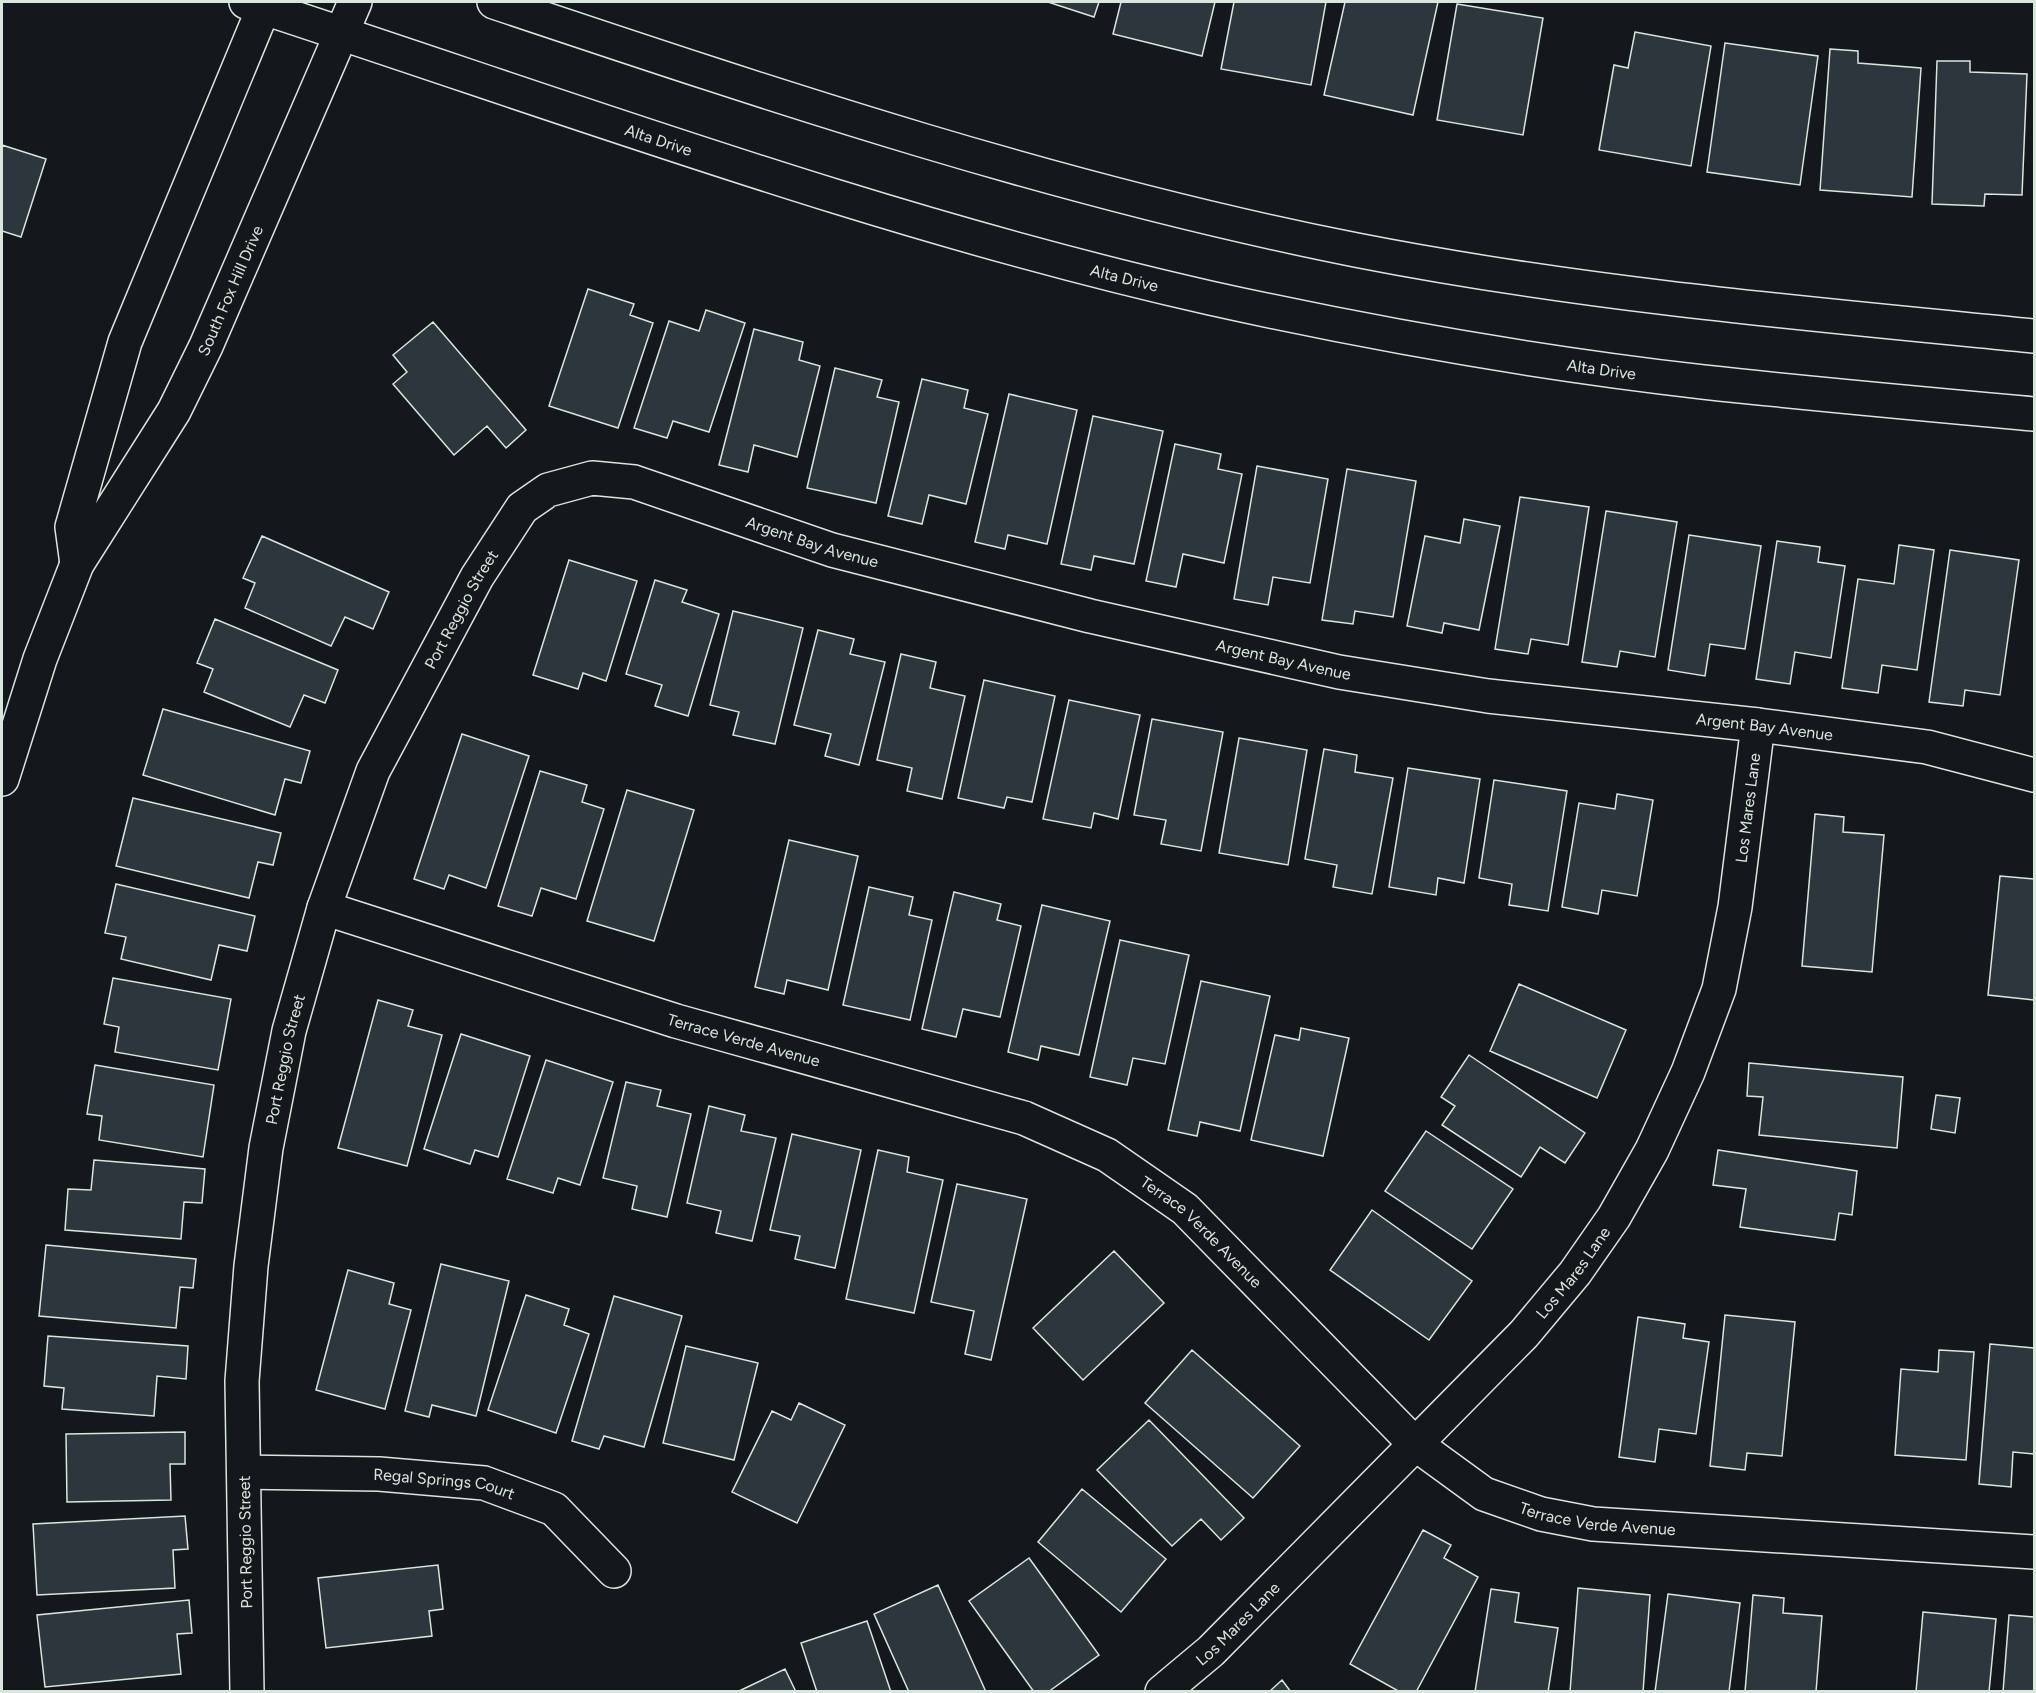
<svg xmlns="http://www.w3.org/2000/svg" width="2036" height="1693" font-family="Figtree,sans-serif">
<rect width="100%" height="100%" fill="#14181c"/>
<path fill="#2c363c" stroke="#d8e6dc" stroke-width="1.5" d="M 1048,2 L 1099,2 L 1094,17 Z
M 1121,2 L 1215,2 L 1202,56 L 1113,34 Z
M 1234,2 L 1326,2 L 1311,85 L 1221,69 Z
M 1345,2 L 1438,2 L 1413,115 L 1324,95 Z
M 1457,4 L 1543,18 L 1523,135 L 1437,120 Z
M 1635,32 L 1711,46 L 1691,166 L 1599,150 L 1614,65 L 1628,68 Z
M 1725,43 L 1818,56 L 1800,185 L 1707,172 Z
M 1830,49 L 1858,51 L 1858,63 L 1921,68 L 1912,197 L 1820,190 Z
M 1937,61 L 1970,61 L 1970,72 L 2027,74 L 2022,195 L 1985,194 L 1984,206 L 1932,204 Z
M 2,145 L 46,159 L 21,237 L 2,231 Z
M 588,289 L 634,304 L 630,315 L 653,323 L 618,428 L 549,406 Z
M 706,310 L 745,323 L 709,432 L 673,421 L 667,438 L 634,428 L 669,321 L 699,331 Z
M 433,322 L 526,430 L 506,448 L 487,426 L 454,455 L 393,384 L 407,372 L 393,355 Z
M 754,329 L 803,342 L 799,360 L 820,366 L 797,457 L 754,445 L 748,472 L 719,465 Z
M 835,368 L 882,380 L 877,397 L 899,402 L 876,503 L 807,488 Z
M 922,379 L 968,390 L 964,408 L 988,414 L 966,504 L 929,495 L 922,524 L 888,516 Z
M 1009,394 L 1077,410 L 1047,544 L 1008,535 L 1005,549 L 975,542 Z
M 1093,416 L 1163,431 L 1134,564 L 1094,556 L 1091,570 L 1061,564 Z
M 1175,444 L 1221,454 L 1218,469 L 1242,474 L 1224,563 L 1183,554 L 1176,587 L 1146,581 Z
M 1257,466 L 1328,479 L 1310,583 L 1273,577 L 1268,605 L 1234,599 Z
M 1347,469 L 1416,481 L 1393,617 L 1355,611 L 1353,624 L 1322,620 Z
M 1520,497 L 1589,507 L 1568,645 L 1531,639 L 1528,654 L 1495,649 Z
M 1606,511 L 1677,522 L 1655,657 L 1620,651 L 1617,667 L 1582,662 Z
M 1464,519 L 1500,526 L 1479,630 L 1444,623 L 1442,633 L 1407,626 L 1425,536 L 1460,543 Z
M 1689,535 L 1761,546 L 1745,649 L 1710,644 L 1705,676 L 1668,670 Z
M 262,536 L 389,592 L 373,629 L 345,617 L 331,646 L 245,608 L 255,583 L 243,578 Z
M 1777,541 L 1820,547 L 1818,562 L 1845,566 L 1831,658 L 1795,652 L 1790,684 L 1756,679 Z
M 1899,545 L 1934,550 L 1917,670 L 1882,665 L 1878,693 L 1842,688 L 1858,579 L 1894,584 Z
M 1950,550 L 2019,560 L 2000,695 L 1965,690 L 1963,706 L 1929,702 Z
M 569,560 L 637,581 L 606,681 L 583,673 L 578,689 L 533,675 Z
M 655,580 L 687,590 L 682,602 L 719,614 L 688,716 L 655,706 L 662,685 L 626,674 Z
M 733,611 L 803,628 L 775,744 L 733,735 L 739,712 L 710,705 Z
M 215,619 L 338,670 L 325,703 L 304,695 L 290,727 L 204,692 L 213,669 L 197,663 Z
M 818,630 L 854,639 L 850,654 L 885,662 L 859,765 L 825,756 L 831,734 L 794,725 Z
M 901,654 L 936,662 L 930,688 L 965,696 L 942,799 L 907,791 L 912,768 L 877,760 Z
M 984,680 L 1055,696 L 1032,802 L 1007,797 L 1004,808 L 958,798 Z
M 1069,700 L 1140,715 L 1118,819 L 1094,813 L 1091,828 L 1043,819 Z
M 163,709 L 310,751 L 301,783 L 285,779 L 275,815 L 143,775 Z
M 1152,719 L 1223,732 L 1201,851 L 1161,844 L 1166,820 L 1134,815 Z
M 462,734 L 529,756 L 486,888 L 449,875 L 444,889 L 414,879 Z
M 1239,738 L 1307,750 L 1288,865 L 1219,853 Z
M 1324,749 L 1357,755 L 1355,772 L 1393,778 L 1372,894 L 1333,887 L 1337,865 L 1305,859 Z
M 1408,768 L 1480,779 L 1464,883 L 1438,878 L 1436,895 L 1389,887 Z
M 540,771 L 587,785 L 582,802 L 604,809 L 576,899 L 541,888 L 532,916 L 498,906 Z
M 1494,780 L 1567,791 L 1548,911 L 1509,905 L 1512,884 L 1479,878 Z
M 627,790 L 694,810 L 654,941 L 587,921 Z
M 1617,794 L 1653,800 L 1637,896 L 1602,890 L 1598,914 L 1562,907 L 1579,803 L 1615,809 Z
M 133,798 L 281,833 L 273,865 L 258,862 L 249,898 L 116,866 Z
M 1815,814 L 1844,817 L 1843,832 L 1884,835 L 1872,972 L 1802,966 Z
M 789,840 L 858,856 L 828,990 L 787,980 L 784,994 L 755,987 Z
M 2000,876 L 2034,879 L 2034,1000 L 1988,995 Z
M 116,884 L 255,916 L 247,951 L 219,945 L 211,980 L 121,959 L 126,937 L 105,933 Z
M 869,887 L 913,897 L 909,915 L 932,920 L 910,1020 L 843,1005 Z
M 954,892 L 1001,904 L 997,920 L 1021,926 L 1000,1017 L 963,1009 L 956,1037 L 922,1029 Z
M 1042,905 L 1110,921 L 1079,1055 L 1041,1046 L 1038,1060 L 1008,1052 Z
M 1120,940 L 1189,955 L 1165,1064 L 1133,1058 L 1127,1085 L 1090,1077 Z
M 113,978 L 231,999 L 218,1070 L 115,1052 L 119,1027 L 104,1024 Z
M 1201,981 L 1270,996 L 1240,1131 L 1200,1122 L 1197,1136 L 1168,1130 Z
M 1519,984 L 1626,1030 L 1597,1098 L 1490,1051 Z
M 378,1000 L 413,1010 L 408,1026 L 442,1035 L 407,1166 L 338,1148 Z
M 1301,1028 L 1349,1038 L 1323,1156 L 1251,1140 L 1275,1035 L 1299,1040 Z
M 461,1034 L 530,1056 L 498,1157 L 475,1150 L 470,1164 L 424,1149 Z
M 1469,1055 L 1585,1133 L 1565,1163 L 1540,1147 L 1521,1177 L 1442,1125 L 1455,1106 L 1441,1097 Z
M 546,1060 L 613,1082 L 580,1185 L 558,1178 L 553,1193 L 507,1179 Z
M 1749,1063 L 1903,1077 L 1897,1148 L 1759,1135 L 1763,1097 L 1747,1096 Z
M 95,1065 L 214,1085 L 203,1157 L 99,1140 L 102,1116 L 87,1114 Z
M 626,1082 L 661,1090 L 657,1106 L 691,1114 L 667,1217 L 632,1209 L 637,1186 L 603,1178 Z
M 1936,1095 L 1960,1098 L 1955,1133 L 1931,1129 Z
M 709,1106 L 745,1115 L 741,1131 L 776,1138 L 752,1241 L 716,1233 L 721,1211 L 687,1203 Z
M 1426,1131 L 1513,1189 L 1472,1249 L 1385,1191 Z
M 792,1134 L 861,1150 L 835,1268 L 795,1259 L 800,1236 L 770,1230 Z
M 878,1150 L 909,1157 L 907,1172 L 943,1180 L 914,1313 L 846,1299 Z
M 1718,1150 L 1857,1171 L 1852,1215 L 1839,1213 L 1835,1240 L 1740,1227 L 1746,1189 L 1713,1185 Z
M 94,1160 L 205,1169 L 202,1203 L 184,1202 L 181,1239 L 65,1230 L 68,1189 L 91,1190 Z
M 957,1184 L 1027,1199 L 991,1360 L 965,1354 L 974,1311 L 931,1302 Z
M 1372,1210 L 1472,1281 L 1429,1340 L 1330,1270 Z
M 46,1245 L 196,1259 L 193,1288 L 180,1287 L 176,1328 L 39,1316 Z
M 1114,1251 L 1164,1303 L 1083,1380 L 1033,1328 Z
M 441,1264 L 509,1281 L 476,1416 L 432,1405 L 429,1417 L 405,1411 Z
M 348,1270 L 394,1283 L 389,1304 L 411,1310 L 385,1409 L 316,1390 Z
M 526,1295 L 569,1309 L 564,1325 L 589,1334 L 556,1433 L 488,1410 Z
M 614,1296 L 682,1316 L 644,1447 L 604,1436 L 599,1449 L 572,1441 Z
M 1725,1315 L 1795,1322 L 1782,1456 L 1747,1453 L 1745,1470 L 1710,1466 Z
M 1638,1317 L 1685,1324 L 1683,1338 L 1709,1342 L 1696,1434 L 1659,1429 L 1655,1462 L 1619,1457 Z
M 48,1336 L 188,1346 L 186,1379 L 157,1376 L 154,1416 L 62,1409 L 64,1388 L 44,1386 Z
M 1990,1344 L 2034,1348 L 2034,1454 L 2013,1452 L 2011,1487 L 1979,1484 Z
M 686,1346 L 758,1363 L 734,1460 L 663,1443 Z
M 1192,1350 L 1300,1446 L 1253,1498 L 1145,1403 Z
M 1939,1350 L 1974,1352 L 1966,1460 L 1895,1455 L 1901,1369 L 1938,1372 Z
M 799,1403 L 845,1425 L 797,1523 L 732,1492 L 772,1411 L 791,1420 Z
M 1149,1420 L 1244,1518 L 1221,1540 L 1201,1519 L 1172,1546 L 1097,1470 Z
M 185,1432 L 185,1464 L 170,1464 L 171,1500 L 67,1502 L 66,1434 Z
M 1082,1489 L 1166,1559 L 1121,1612 L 1038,1542 Z
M 185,1516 L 188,1549 L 173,1550 L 175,1588 L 37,1595 L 33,1524 Z
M 1423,1530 L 1451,1545 L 1444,1558 L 1478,1577 L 1416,1692 L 1400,1692 L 1350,1664 Z
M 1029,1558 L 1099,1655 L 1048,1692 L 1034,1692 L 969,1601 Z
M 438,1565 L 443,1609 L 429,1611 L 432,1636 L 326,1648 L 318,1578 Z
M 938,1585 L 986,1692 L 909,1692 L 874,1614 Z
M 1578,1588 L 1650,1595 L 1643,1692 L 1570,1692 Z
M 1491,1589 L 1519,1593 L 1515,1622 L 1558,1628 L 1548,1692 L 1475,1692 Z
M 1668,1594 L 1740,1603 L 1729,1692 L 1655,1692 Z
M 1753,1595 L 1784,1598 L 1783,1613 L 1822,1616 L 1816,1692 L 1745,1692 Z
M 189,1600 L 192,1633 L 177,1634 L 181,1674 L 45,1687 L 37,1615 Z
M 1923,1612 L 1996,1619 L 1989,1692 L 1916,1692 Z
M 2009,1615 L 2034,1617 L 2034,1692 L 2003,1692 Z
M 867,1621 L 891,1692 L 817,1692 L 801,1643 Z
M 785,1669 L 796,1692 L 737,1692 Z
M 1282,1680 L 1291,1692 L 1269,1692 Z"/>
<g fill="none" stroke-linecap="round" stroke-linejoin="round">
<g stroke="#d8e6dc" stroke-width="36">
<g id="minor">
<path id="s1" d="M 324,908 L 676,1021 L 1024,1118 L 1107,1155 L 1185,1209 L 1414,1443 L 1484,1494 L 1541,1514 L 1593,1524 L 2034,1552"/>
<path id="s2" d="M 244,1472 L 379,1474 L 484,1483 L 554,1509 L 614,1571"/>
<path id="s3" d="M 247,1692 L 242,1381 L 251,1266 L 266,1148 L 289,1031 L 324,908 L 373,771 L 477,577 L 522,508 L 548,490 L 592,478 L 634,482 L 832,550 L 1090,616 L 1339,672 L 1488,696 L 1758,725 L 1927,747 L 2034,775"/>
<path id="s4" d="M 1162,1692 L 1211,1651 L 1524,1334 L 1575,1273 L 1614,1217 L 1652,1150 L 1688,1072 L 1719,989 L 1735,907 L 1758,725"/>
</g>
</g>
<g stroke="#d8e6dc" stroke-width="36">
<g id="tertiary">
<path d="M 77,564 L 72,527 L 125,342 L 266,2"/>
<path id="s5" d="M 2,779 L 40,659 L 77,564 L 174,411 L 206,346 L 355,2"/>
</g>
</g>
<g stroke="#d8e6dc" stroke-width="36">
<g id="secondary">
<path id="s6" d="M 246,2 C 565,106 882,224 1210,298 C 1372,334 1537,363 1703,382 C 1813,394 1924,404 2034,414"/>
<path d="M 494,2 C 778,97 1062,192 1356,250 C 1580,294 1808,314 2034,336"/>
</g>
</g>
<use href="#minor" stroke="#14181c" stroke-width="33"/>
<use href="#tertiary" stroke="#14181c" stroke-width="33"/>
<use href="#secondary" stroke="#14181c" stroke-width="33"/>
</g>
<g text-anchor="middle" stroke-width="4.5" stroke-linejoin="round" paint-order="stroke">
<g font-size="16" fill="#d8e6dc" stroke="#14181c">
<text dy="6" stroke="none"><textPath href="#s6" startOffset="435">Alta Drive</textPath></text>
<text dy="6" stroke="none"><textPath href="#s6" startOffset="921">Alta Drive</textPath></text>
<text dy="6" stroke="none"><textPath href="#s5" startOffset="542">South Fox Hill Drive</textPath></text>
<text dy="6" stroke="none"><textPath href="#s6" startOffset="1407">Alta Drive</textPath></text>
<text dy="6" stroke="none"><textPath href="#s3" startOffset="1548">Argent Bay Avenue</textPath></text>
<text dy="6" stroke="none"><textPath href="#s3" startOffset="1122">Port Reggio Street</textPath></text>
<text dy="6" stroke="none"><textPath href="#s3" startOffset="2034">Argent Bay Avenue</textPath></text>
<text dy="6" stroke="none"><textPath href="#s3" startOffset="2520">Argent Bay Avenue</textPath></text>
<text dy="6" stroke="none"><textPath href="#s4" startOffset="1092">Los Mares Lane</textPath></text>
<text dy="6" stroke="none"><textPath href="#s1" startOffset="440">Terrace Verde Avenue</textPath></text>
<text dy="6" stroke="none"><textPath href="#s3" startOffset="636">Port Reggio Street</textPath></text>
<text dy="6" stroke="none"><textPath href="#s1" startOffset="944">Terrace Verde Avenue</textPath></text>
<text dy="6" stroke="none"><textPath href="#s4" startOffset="588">Los Mares Lane</textPath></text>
<text dy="6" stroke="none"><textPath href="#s2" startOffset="201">Regal Springs Court</textPath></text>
<text dy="6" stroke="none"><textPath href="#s1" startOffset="1448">Terrace Verde Avenue</textPath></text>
<text transform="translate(245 1542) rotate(-91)" y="6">Port Reggio Street</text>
<text dy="6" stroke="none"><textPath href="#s4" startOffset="102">Los Mares Lane</textPath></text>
</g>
</g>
<rect width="2036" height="1693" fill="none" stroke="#d8e6dc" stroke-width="6"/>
</svg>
